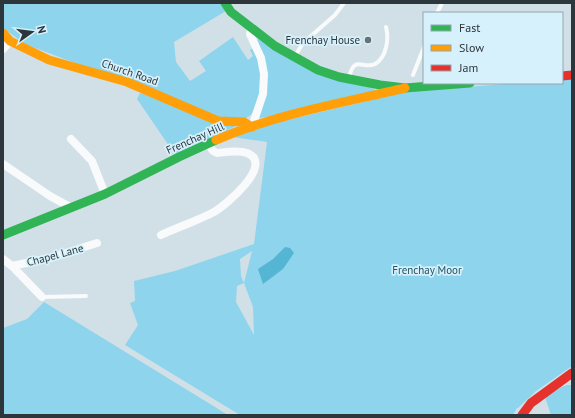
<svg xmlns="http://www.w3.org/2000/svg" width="575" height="418" font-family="'PT Sans',sans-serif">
<rect width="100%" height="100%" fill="#d1e0e7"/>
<path fill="#8dd4ec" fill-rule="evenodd" d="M 3,3 L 220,3 L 226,11 L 174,42 L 176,62 L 190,81 L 206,71 L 199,61 L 233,37 L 248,60 L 253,56 L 250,50 L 254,47 C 256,55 261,65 262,74 C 263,84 258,112 248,117 C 240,121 226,118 217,117 L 25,44 L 3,28 Z
M 258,39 L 378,91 L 266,117 L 259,118 L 266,94 L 256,41 Z
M 572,79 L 572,366 L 536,391 L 518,408 L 517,408 L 513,415 L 240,415 L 125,345 L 138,325 L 130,303 L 135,301 L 134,281 L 175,271 L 254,244 L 267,142 L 233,137 L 266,125 L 410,91 L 522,83 L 562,83 L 562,80 ZM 252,251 L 244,283 L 241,276 L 240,259 ZM 244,283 L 253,307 L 254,335 L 236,302 L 237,286 Z
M 140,93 L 240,124 L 176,156 L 137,99 Z
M 44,302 L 228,415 L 3,415 L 3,328 L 27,319 Z
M 567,385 L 572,385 L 572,415 L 551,415 L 545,397 L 557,389 Z"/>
<path fill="#54b6d3" d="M 285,247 L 290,248 L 294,253 L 283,269 L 263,284 L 258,269 L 273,259 Z"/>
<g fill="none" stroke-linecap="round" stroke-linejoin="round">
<path stroke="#f8fafb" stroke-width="4" d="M 437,13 L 442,3
M 295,56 L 303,43 L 335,15 L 344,3
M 413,75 L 424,47
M 349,78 C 354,54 363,70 375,64 C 387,57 389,38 386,27
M 42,297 L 86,296"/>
<path stroke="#f8fafb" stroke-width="8" d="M 251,29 L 250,34 L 261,58 L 264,74 L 263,94 L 252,127
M 3,49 L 10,41
M 71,139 L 92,161 L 105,194
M 3,164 L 50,196 L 70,207
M 161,235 C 178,227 197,221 214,212 C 226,205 275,164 247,153 C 238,150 226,152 217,153 L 213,151 L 208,144
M 3,259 L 12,266 L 42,297
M 12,266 L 50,258 L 97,243"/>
<path stroke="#30b455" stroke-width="9" d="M 225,3 L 231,12 L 275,46 L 318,70 L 339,77 L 380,85 L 405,88 L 470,83
M 3,235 L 105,194 L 179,157 L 216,140"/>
<path stroke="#ff9f0a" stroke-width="9" d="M 3,33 L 10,41 L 49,60 L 127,82 L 218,121 L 244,122 L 252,127
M 216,140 C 276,114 342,103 405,88"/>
<path stroke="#e5322d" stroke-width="9" d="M 562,76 L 572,75
M 522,415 L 531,403 L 572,373"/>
</g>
<circle fill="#667277" stroke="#d6f1fc" stroke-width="1.5" cx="368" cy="40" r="4"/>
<g text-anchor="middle" stroke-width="3.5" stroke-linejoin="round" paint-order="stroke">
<g font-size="11" fill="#2c363b" stroke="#d6f1fc" text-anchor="end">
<text x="360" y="44">Frenchay House</text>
</g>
<g font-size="11" fill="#2c363b" stroke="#d6f1fc">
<text transform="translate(130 72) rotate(19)" y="4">Church Road</text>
<text transform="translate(195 138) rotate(-24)" y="4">Frenchay Hill</text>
<text transform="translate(55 255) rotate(-15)" y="4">Chapel Lane</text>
</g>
<g font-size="11" fill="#225364" stroke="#d6f1fc">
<text x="427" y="274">Frenchay Moor</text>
</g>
</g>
<rect width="575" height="418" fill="none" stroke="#2c363b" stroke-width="8"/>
<rect x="423" y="12" width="140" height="72" fill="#d6f1fc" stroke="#92a6af"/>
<rect x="431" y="25" width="20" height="6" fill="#30b455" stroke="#92a6af"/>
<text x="459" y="32" font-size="12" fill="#2c363b">Fast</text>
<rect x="431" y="45" width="20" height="6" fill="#ff9f0a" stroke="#92a6af"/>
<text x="459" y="52" font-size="12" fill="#2c363b">Slow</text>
<rect x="431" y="65" width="20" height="6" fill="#e5322d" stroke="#92a6af"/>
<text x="459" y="72" font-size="12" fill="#2c363b">Jam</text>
<g transform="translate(32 32) rotate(76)" stroke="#d6f1fc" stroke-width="3" paint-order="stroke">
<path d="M0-3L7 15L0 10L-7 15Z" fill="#2c363b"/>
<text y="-6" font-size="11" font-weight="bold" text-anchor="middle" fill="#2c363b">N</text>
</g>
</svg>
